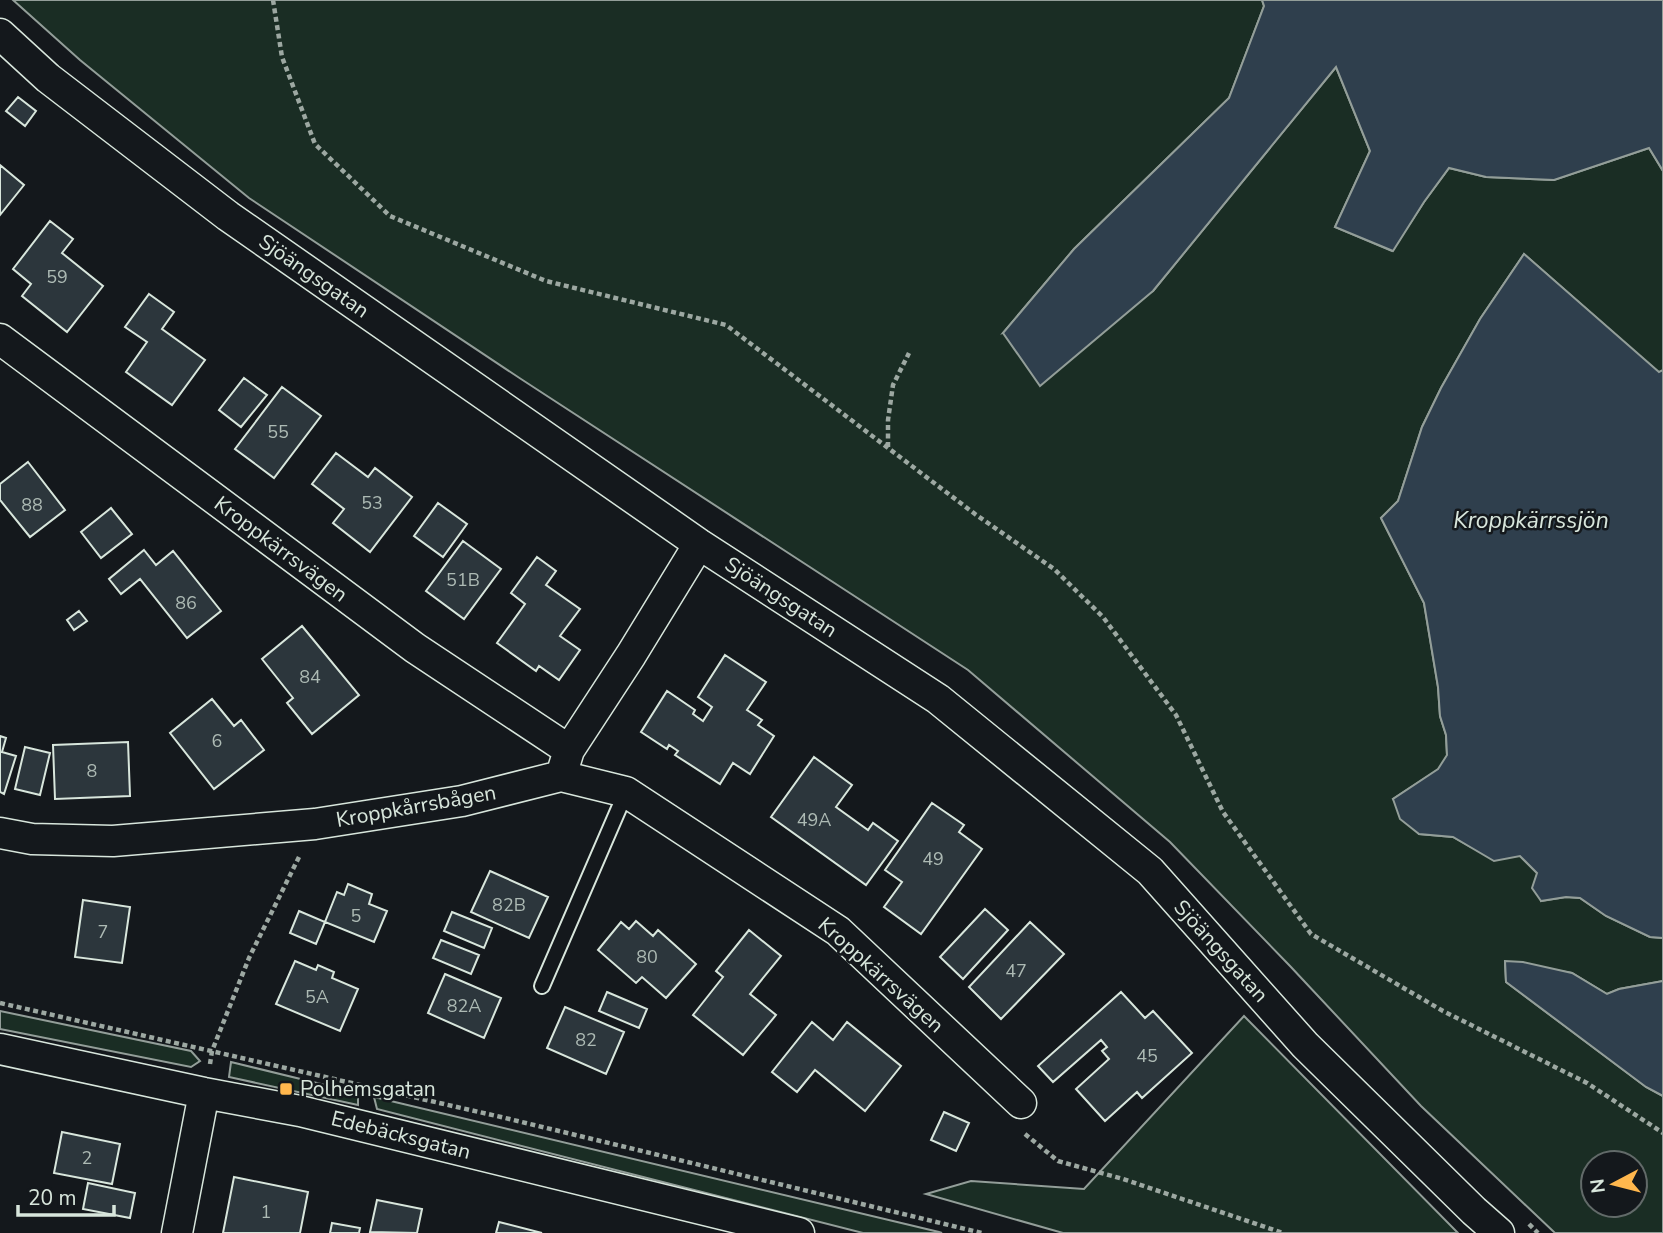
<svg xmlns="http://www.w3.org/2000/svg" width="1663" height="1233" font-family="'Nunito Sans',sans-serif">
<rect width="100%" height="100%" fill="#14181c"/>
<path fill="#1a2d24" stroke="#939e99" stroke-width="2" fill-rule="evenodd" d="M 13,0 L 1262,0 L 1264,6 L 1229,98 L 1074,249 L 1003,333 L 1153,291 L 1336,67 L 1370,151 L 1335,227 L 1392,251 L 1424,202 L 1449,168 L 1486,177 L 1554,180 L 1649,148 L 1663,171 L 1663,370 L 1659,373 L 1524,254 L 1480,319 L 1441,388 L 1422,427 L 1398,501 L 1381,518 L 1424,603 L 1438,687 L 1440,716 L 1446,735 L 1447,756 L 1439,769 L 1393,799 L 1419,834 L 1453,837 L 1471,847 L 1520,856 L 1537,873 L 1541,901 L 1566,897 L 1580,898 L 1606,916 L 1650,937 L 1663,938 L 1663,981 L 1619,989 L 1607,994 L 1572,973 L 1505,962 L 1506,982 L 1646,1087 L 1663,1096 L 1663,1233 L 1555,1233 L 1421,1106 L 1290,966 L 1170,842 L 968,670 L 521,379 L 249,198 L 80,60 ZM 1593,1163 L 1635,1163 L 1635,1205 L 1593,1205 Z
M 0,1011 L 191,1051 L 200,1061 L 191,1067 L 0,1029 Z
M 1244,1016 L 1458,1233 L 1063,1233 L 926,1194 L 971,1181 L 1084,1189 Z
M 231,1062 L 358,1093 L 358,1105 L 229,1077 Z
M 374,1097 L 939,1232 L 942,1233 L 863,1233 L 377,1109 Z"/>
<path fill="#2f3f4d" stroke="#939e99" stroke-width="2" d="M 1262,0 L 1663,0 L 1663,171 L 1649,148 L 1554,180 L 1486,177 L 1449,168 L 1424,202 L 1393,251 L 1335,227 L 1370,151 L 1336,67 L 1153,291 L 1040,386 L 1003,333 L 1074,249 L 1229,98 L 1264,6 Z
M 1524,254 L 1659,372 L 1663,370 L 1663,938 L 1650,937 L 1606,916 L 1580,898 L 1566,897 L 1541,901 L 1532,888 L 1537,873 L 1520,856 L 1494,861 L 1453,837 L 1419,834 L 1400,819 L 1393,799 L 1438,769 L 1447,755 L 1446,735 L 1440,716 L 1438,687 L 1424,603 L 1381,518 L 1398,501 L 1422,427 L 1441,388 L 1480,319 Z
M 1505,961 L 1523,962 L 1572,973 L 1607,994 L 1619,989 L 1663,981 L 1663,1096 L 1646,1087 L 1506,982 Z"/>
<path fill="#2c363c" stroke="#d8e6dc" stroke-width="2" d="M 18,97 L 36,111 L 25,126 L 6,111 Z
M 0,165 L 24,185 L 0,215 Z
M 50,221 L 73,239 L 62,253 L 103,286 L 67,332 L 22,296 L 31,284 L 13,269 Z
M 149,294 L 174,312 L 162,329 L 205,360 L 172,405 L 126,372 L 147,342 L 125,327 Z
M 244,378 L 267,395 L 241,427 L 219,410 Z
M 282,387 L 321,416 L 274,478 L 235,449 Z
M 336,453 L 368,477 L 375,468 L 412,497 L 370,552 L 333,523 L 344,509 L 312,484 Z
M 28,462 L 65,510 L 30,537 L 0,500 L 0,484 Z
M 438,503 L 467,524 L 443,557 L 414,536 Z
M 111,508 L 132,534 L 101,558 L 81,532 Z
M 463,541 L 501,569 L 464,619 L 426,591 Z
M 144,550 L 156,565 L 173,551 L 221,611 L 187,638 L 140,579 L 121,594 L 109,579 Z
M 537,557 L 556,571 L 546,585 L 580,609 L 560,636 L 580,650 L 559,680 L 539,666 L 536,671 L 497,643 L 525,604 L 511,593 Z
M 79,611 L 87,621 L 74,630 L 67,620 Z
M 302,626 L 359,695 L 312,734 L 287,703 L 293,698 L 262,659 Z
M 725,655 L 766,682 L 747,710 L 762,720 L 758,725 L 774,736 L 750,774 L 733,763 L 720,784 L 675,755 L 678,751 L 669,745 L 667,749 L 641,732 L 667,691 L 695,710 L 693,714 L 703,721 L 712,707 L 698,697 Z
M 212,699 L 234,726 L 241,720 L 264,750 L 214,789 L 170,733 Z
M 0,736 L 6,738 L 2,752 L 16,756 L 4,794 L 0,792 Z
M 128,742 L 130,796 L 55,799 L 53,745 Z
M 25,747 L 50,753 L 40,795 L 15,789 Z
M 814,757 L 852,785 L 836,807 L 868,830 L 873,823 L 898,841 L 866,885 L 771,817 Z
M 932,803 L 964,825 L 959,832 L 982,849 L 921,934 L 884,907 L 902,882 L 885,870 Z
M 490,871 L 548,897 L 529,938 L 471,912 Z
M 348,884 L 372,894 L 369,904 L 387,911 L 374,942 L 325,922 L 337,892 L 344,895 Z
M 83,900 L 130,907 L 122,963 L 75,957 Z
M 985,909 L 1008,930 L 963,979 L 940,957 Z
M 299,911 L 325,922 L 316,944 L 290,933 Z
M 452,912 L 492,928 L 484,948 L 444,931 Z
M 636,921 L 653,936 L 658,930 L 696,964 L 666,998 L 642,977 L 636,983 L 598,950 L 621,922 L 629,929 Z
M 1030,922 L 1064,954 L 1001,1019 L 969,987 Z
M 749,930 L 781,956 L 750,994 L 776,1015 L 743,1055 L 693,1015 L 723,977 L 716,971 Z
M 441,940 L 479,955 L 471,974 L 433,958 Z
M 295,961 L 316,970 L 318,965 L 334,972 L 332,978 L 358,989 L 340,1031 L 276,1004 Z
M 445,974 L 501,998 L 484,1038 L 428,1013 Z
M 607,992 L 647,1009 L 639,1028 L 599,1011 Z
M 1121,992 L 1145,1018 L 1153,1011 L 1192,1053 L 1142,1098 L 1137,1092 L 1105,1121 L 1076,1089 L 1109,1059 L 1102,1051 L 1107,1047 L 1101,1040 L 1053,1082 L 1038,1066 Z
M 565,1007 L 624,1032 L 606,1074 L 547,1048 Z
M 812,1022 L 833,1040 L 847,1022 L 901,1066 L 865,1111 L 815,1070 L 797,1092 L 772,1072 Z
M 944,1112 L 969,1123 L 956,1151 L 931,1140 Z
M 62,1132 L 120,1144 L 112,1184 L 54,1173 Z
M 234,1177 L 308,1192 L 300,1233 L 223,1233 Z
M 88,1183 L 135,1193 L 130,1218 L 83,1209 Z
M 377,1200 L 422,1209 L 417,1233 L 370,1232 Z
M 499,1222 L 542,1233 L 496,1233 Z
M 332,1223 L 360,1228 L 359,1233 L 330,1233 Z"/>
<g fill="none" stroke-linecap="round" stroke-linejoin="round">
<g stroke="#d8e6dc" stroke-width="18">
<path id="service" d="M 542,986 L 626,792"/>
</g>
<g stroke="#d8e6dc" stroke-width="33">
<path id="minor" d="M 0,34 L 48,78 L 228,216 L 699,544 L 938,699 L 1150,871 L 1305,1045 L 1474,1211 L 1499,1233
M 0,339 L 415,648 L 569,750
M 561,776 L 626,792 L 838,931 L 1021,1103
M 0,833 L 32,839 L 113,841 L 315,824 L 462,801 L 561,776 L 569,750 L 631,655 L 699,544
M 0,1049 L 204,1093 L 300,1111 L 799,1233
M 177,1233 L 204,1093"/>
</g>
<path stroke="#9da8a2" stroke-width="4.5" stroke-dasharray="5 3.5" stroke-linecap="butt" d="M 273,0 L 282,57 L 315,144 L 390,216 L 546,281 L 726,325 L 975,514 L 1054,569 L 1103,617 L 1176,715 L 1223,812 L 1311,934 L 1443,1011 L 1587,1083 L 1663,1133
M 888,447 L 888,420 L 893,385 L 909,353
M 0,1003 L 501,1117 L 982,1233
M 210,1064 L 212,1051 L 249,958 L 299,857
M 1025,1134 L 1058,1161 L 1123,1179 L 1283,1233
M 1529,1224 L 1538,1233"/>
<use href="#service" stroke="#14181c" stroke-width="14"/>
<use href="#minor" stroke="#14181c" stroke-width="30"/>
</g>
<rect fill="#ffb74d" stroke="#14181c" stroke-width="2.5" x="279" y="1082" width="14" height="14" rx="3.5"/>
<g text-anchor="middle" stroke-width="5" stroke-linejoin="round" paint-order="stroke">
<g font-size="18" fill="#adbab4">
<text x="57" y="283">59</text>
<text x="278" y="438">55</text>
<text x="372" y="509">53</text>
<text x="32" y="511">88</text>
<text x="463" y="586">51B</text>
<text x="186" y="609">86</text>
<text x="310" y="683">84</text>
<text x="217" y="747">6</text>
<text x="92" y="777">8</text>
<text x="814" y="826">49A</text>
<text x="933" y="865">49</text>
<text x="509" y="911">82B</text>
<text x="356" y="922">5</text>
<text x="103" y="938">7</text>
<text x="647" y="963">80</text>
<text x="1016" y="977">47</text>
<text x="317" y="1003">5A</text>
<text x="464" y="1012">82A</text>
<text x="586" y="1046">82</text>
<text x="1147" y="1062">45</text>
<text x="87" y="1164">2</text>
<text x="266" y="1218">1</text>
</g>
<g font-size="21" fill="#d8e6dc" stroke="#14181c">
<text transform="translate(314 276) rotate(35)" y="7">Sjöängsgatan</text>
<text transform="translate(281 549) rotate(37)" y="7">Kroppkärrsvägen</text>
<text transform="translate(781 597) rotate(33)" y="7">Sjöängsgatan</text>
<text transform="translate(416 806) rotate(-10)" y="7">Kroppkårrsbågen</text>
<text transform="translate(1221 951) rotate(48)" y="7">Sjöängsgatan</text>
<text transform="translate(881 975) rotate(42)" y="7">Kroppkärrsvägen</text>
<text transform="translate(401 1135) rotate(14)" y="7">Edebäcksgatan</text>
</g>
<g font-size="21" fill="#d8e6dc" stroke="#14181c" text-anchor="start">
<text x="300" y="1096">Polhemsgatan</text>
</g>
<g font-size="23" font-style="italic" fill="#d8e6dc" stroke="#14181c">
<text x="1531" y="528">Kroppkärrssjön</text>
</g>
</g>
<g transform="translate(1614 1184) rotate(263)"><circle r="33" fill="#14181c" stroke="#626a69" stroke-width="2"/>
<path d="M0-5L12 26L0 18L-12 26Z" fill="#ffb74d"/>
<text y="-10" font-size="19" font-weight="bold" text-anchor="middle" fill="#d8e6dc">N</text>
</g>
<path d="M18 1205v10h96v-10" fill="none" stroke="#d8e6dc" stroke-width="3.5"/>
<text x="28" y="1205" font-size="21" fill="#d8e6dc" stroke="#14181c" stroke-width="5" paint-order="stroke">20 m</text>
</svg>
